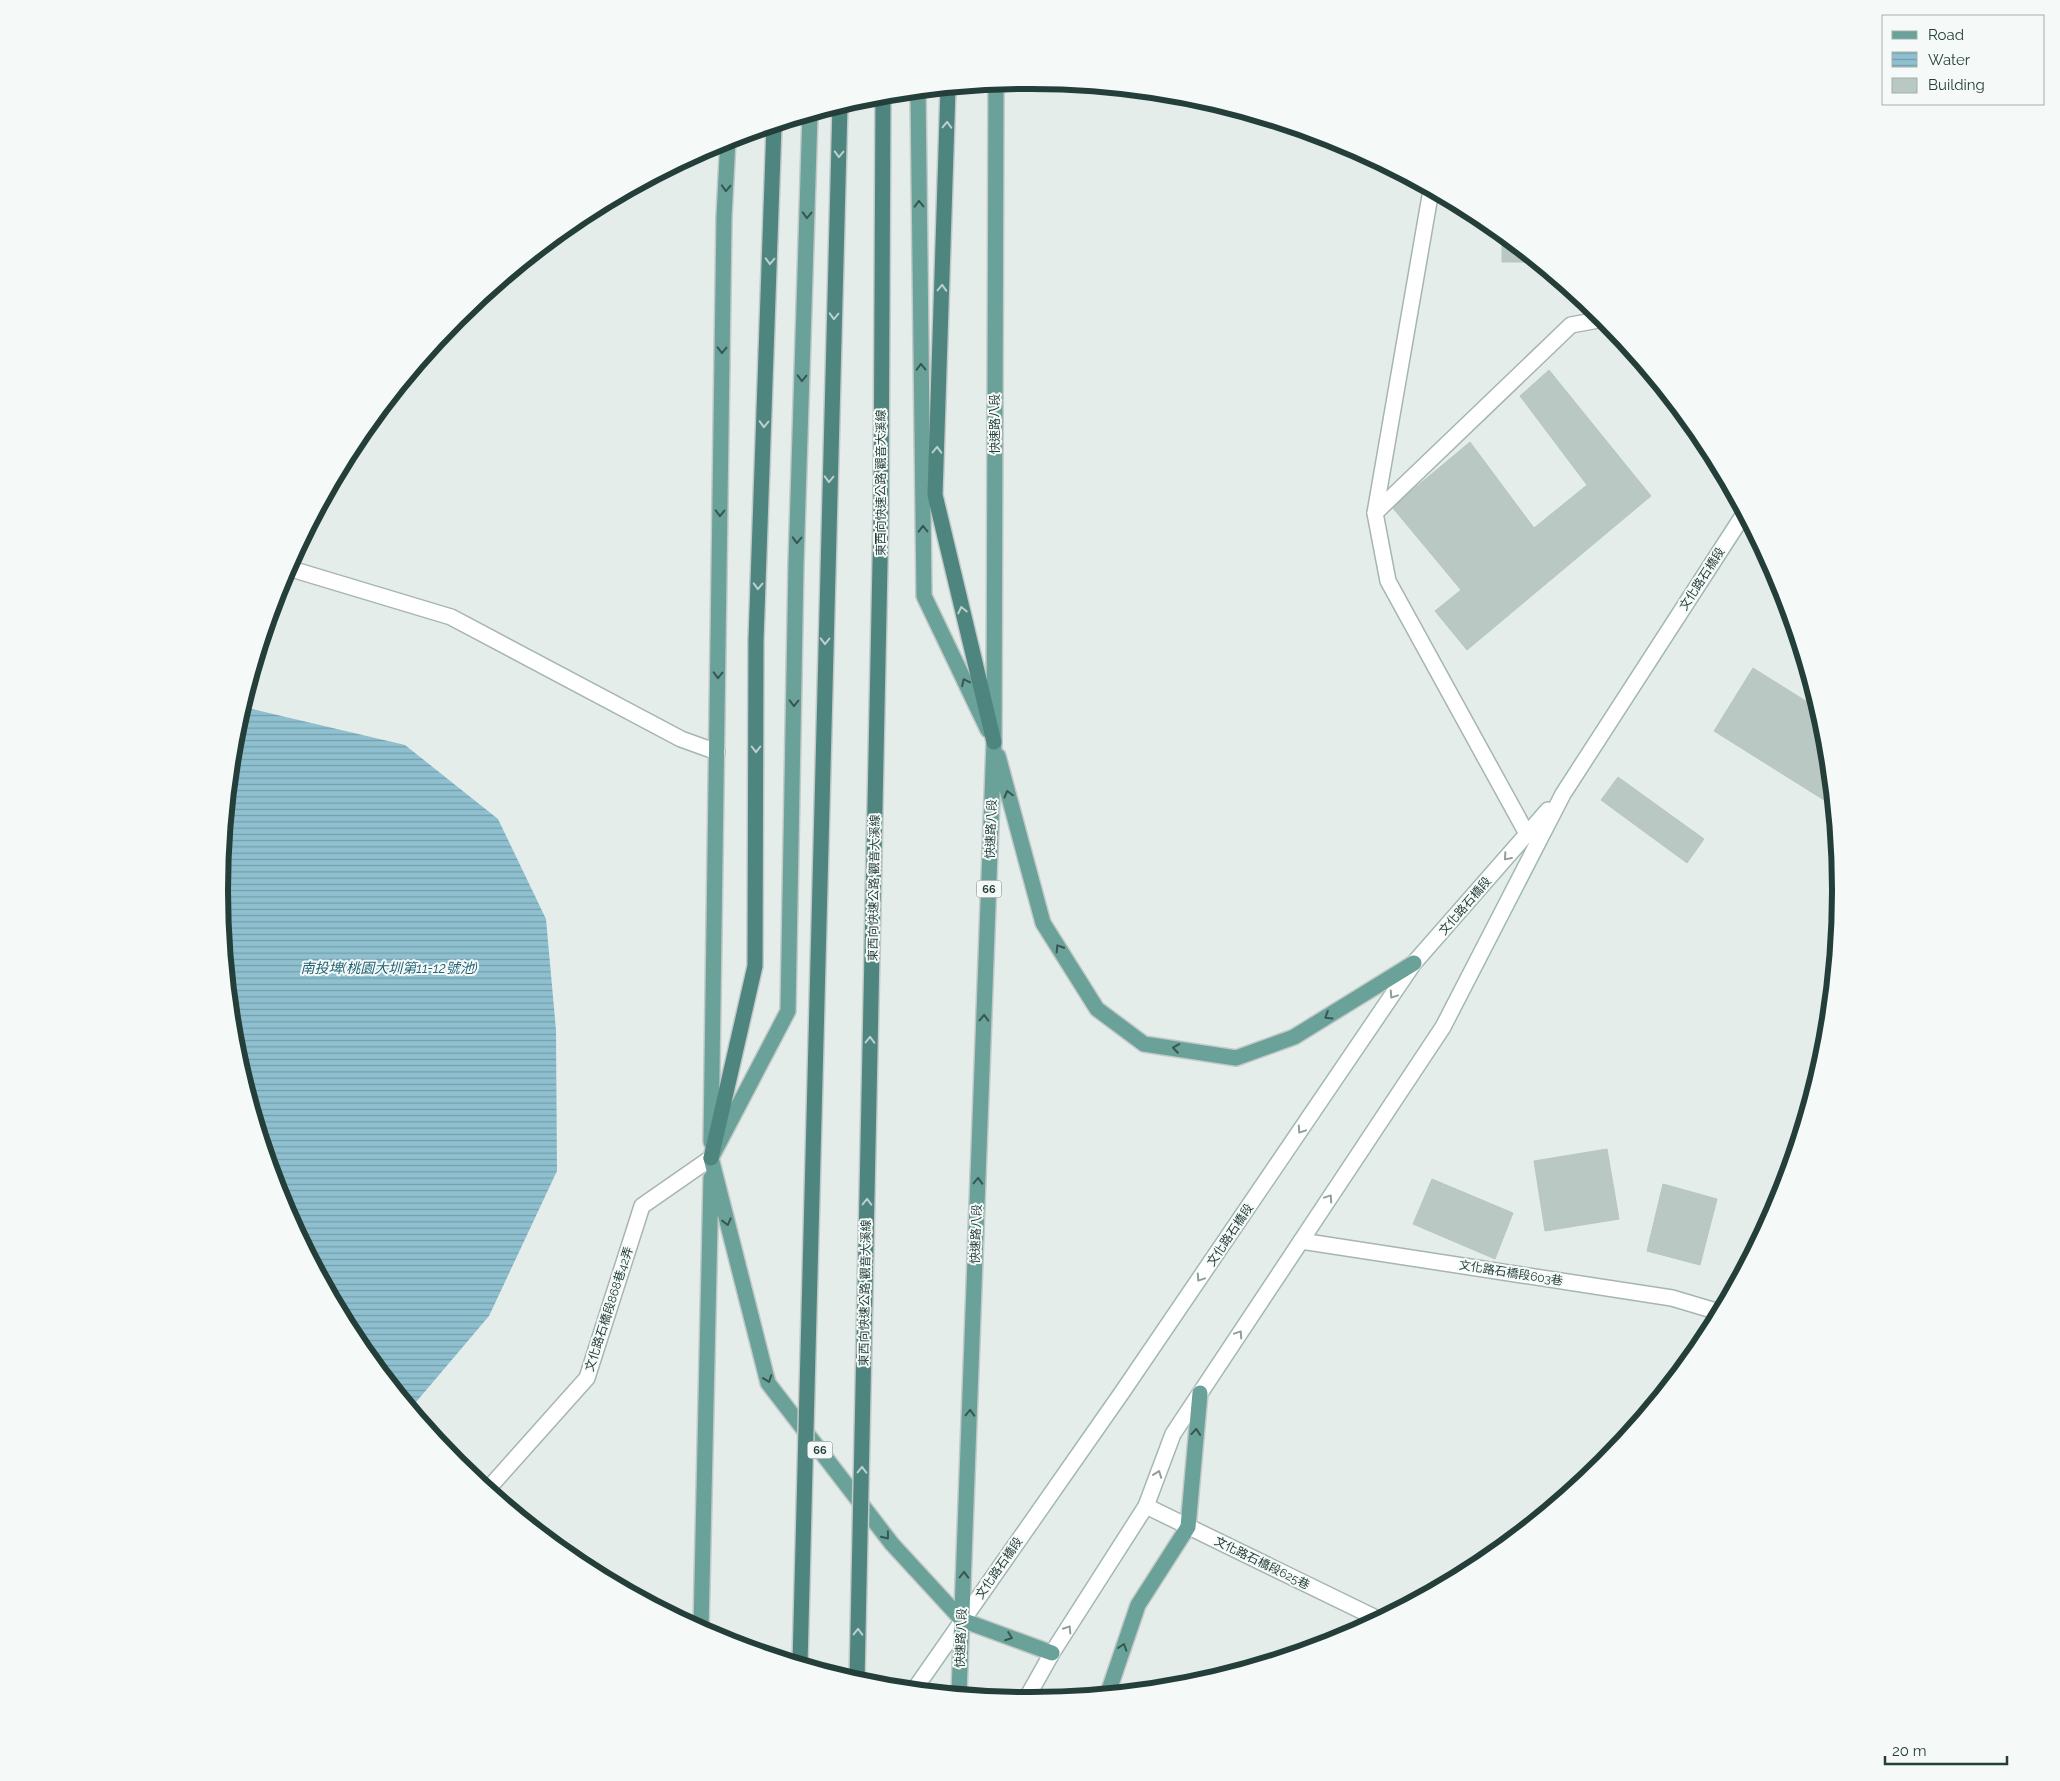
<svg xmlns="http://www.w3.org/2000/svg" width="2060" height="1781" font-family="Raleway,'Noto Sans TC',sans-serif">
<defs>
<pattern id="water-rules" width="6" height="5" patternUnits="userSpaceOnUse" patternTransform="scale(1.25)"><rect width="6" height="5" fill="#8fc0d0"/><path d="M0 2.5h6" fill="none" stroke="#759daa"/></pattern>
</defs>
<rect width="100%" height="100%" fill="#e4edea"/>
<path fill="url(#water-rules)" d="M 243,707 L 405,745 L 498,819 L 546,919 L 556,1030 L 557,1171 L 489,1316 L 411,1408 L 356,1341 L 281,1200 L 235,1048 L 220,890 L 235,732 Z"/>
<path fill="#b9c8c3" stroke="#b7c7c1" d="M 1502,235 L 1536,262 L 1502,262 Z
M 1549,370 L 1651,496 L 1467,650 L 1435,611 L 1461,590 L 1392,507 L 1470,442 L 1534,528 L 1587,485 L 1520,396 Z
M 1753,668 L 1817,708 L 1825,733 L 1832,805 L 1714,731 Z
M 1618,777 L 1704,839 L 1687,863 L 1601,800 Z
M 1607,1149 L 1619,1219 L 1545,1231 L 1534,1161 Z
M 1432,1179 L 1513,1213 L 1495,1259 L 1413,1224 Z
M 1663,1184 L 1717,1199 L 1700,1265 L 1647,1251 Z"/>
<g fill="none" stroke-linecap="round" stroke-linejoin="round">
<g stroke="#a7b5b2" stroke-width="18">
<path id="service" d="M 1375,513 L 1571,325 L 1604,319"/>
</g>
<g stroke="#a7b5b2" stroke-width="18">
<path id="minor" d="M 1431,190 L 1375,513 L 1388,581 L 1527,834
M 288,568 L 451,617 L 681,739 L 717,752
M 1301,1241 L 1672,1298 L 1719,1312
M 488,1489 L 587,1378 L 642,1206 L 711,1158
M 1146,1506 L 1378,1619"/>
</g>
<g stroke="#a3b8b3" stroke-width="18">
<path id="secondary" d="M 914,1690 L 1123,1391 L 1414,963 L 1548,810
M 1025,1701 L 1052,1653 L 1146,1506 L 1173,1434 L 1443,1027 L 1563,794 L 1744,514"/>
</g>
<g stroke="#c2c9c8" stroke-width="18">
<path id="primary" d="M 918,91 L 924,596 L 988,730
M 810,114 L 796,564 L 788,1011 L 711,1158 L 768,1383 L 892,1544 L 962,1620 L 1052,1653
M 998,756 L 1043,923 L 1097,1009 L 1144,1044 L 1236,1058 L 1294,1037 L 1414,963
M 711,1142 L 724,217 L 728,139
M 701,1629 L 711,1178
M 1108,1693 L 1138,1605 L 1188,1527 L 1200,1393
M 959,1694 L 994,742 L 996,83"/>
</g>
<g stroke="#c2c9c8" stroke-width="18">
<path id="trunk" d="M 948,88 L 935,495 L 994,742
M 711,1158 L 755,966 L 756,640 L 774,125"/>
</g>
<use href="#service" stroke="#fff" stroke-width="15"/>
<use href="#minor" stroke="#fff" stroke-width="15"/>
<use href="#secondary" stroke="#fff" stroke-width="15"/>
<use href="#primary" stroke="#6aa198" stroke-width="15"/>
<use href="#trunk" stroke="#4e857e" stroke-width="15"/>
<g stroke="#c2c9c8" stroke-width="18" stroke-linecap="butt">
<path id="trunk-bridge" d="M 800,1664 L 840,105
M 857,1681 L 881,515 L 883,95"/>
</g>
<use href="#trunk-bridge" stroke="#4e857e" stroke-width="15"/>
</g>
<defs><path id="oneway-chevron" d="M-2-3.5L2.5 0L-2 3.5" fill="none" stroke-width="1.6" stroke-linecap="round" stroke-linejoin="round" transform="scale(1.25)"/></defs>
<g stroke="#bbd1cd">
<use href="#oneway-chevron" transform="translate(947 125) rotate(-88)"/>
<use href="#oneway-chevron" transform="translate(839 154) rotate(92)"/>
<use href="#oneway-chevron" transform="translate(770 261) rotate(92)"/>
<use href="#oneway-chevron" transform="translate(942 288) rotate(-88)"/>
<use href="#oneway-chevron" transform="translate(834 316) rotate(92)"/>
<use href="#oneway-chevron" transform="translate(764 424) rotate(92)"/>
<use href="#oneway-chevron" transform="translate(937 450) rotate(-88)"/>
<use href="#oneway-chevron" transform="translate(829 479) rotate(92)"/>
<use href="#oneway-chevron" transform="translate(758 586) rotate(92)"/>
<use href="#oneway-chevron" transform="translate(962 610) rotate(-103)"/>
<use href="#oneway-chevron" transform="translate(825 641) rotate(91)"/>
<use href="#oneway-chevron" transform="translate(756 749) rotate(90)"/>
<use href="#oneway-chevron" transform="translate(870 1040) rotate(-89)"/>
<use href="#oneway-chevron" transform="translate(867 1202) rotate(-89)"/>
<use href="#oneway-chevron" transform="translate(862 1470) rotate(-89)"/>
<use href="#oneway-chevron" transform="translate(858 1632) rotate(-89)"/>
</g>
<g stroke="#365752">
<use href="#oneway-chevron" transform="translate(726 188) rotate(93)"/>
<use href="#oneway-chevron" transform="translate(919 204) rotate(-91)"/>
<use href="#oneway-chevron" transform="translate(807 215) rotate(92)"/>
<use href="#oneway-chevron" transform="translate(722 350) rotate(91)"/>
<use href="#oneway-chevron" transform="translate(921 367) rotate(-91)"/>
<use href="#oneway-chevron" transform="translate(802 378) rotate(92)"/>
<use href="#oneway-chevron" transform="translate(720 513) rotate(91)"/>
<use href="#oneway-chevron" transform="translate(923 529) rotate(-91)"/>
<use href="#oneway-chevron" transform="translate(797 540) rotate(92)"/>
<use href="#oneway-chevron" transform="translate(718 675) rotate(91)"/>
<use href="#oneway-chevron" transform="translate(965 682) rotate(-116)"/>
<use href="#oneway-chevron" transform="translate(794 703) rotate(91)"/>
<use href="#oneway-chevron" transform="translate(1008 794) rotate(-105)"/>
<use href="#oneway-chevron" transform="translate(1059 948) rotate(-122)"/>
<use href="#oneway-chevron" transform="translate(1328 1016) rotate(148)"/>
<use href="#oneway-chevron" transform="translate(984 1018) rotate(-88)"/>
<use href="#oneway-chevron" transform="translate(1176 1048) rotate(-171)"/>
<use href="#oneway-chevron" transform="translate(978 1181) rotate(-88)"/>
<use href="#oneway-chevron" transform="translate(727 1222) rotate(76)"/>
<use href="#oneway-chevron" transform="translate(768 1379) rotate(70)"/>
<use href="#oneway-chevron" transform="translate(970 1413) rotate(-88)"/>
<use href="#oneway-chevron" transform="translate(1196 1432) rotate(-85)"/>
<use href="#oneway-chevron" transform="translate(886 1536) rotate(52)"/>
<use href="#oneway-chevron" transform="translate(964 1575) rotate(-88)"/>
<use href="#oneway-chevron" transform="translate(1009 1637) rotate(20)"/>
<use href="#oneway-chevron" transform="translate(1123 1647) rotate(-72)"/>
</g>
<g stroke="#929e9c">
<use href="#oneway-chevron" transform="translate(1507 857) rotate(131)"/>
<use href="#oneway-chevron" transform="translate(1393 995) rotate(124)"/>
<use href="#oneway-chevron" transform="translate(1301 1130) rotate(124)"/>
<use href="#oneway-chevron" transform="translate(1329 1198) rotate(-56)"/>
<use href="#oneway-chevron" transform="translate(1200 1278) rotate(124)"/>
<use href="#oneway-chevron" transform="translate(1239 1334) rotate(-56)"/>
<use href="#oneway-chevron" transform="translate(1158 1474) rotate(-70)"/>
<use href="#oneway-chevron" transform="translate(1068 1629) rotate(-57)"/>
</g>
<g text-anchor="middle" stroke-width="4" stroke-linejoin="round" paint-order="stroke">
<g fill="#f5faf8" stroke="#637673" stroke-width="1">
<rect x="976.5" y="880.5" width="25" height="17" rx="4"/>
<rect x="807.5" y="1441.5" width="25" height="17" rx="4"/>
</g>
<g font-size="11" font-weight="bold" fill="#243e3a">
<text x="989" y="893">66</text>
<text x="820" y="1454">66</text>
</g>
<g font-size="12" fill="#243e3a" stroke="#f5faf8">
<text transform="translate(995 424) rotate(-90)" y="4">快速路八段</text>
<text transform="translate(881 483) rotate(-90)" y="4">東西向快速公路 觀音大溪線</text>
<text transform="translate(1702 579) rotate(-57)" y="4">文化路石橋段</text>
<text transform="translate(991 829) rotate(-88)" y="4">快速路八段</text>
<text transform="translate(874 888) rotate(-89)" y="4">東西向快速公路 觀音大溪線</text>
<text transform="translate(1465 906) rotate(-49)" y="4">文化路石橋段</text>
<text transform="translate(976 1234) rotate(-88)" y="4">快速路八段</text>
<text transform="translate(1230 1235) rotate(-56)" y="4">文化路石橋段</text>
<text transform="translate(1511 1273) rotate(9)" y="4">文化路石橋段603巷</text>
<text transform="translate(865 1293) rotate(-89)" y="4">東西向快速公路 觀音大溪線</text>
<text transform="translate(609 1309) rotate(-72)" y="4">文化路石橋段868巷42弄</text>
<text transform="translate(1262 1563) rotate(26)" y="4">文化路石橋段625巷</text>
<text transform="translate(999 1568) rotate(-55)" y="4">文化路石橋段</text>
<text transform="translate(961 1638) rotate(-88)" y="4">快速路八段</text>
</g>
<g font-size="14" font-style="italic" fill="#206278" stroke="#f5faf8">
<text x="389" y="973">南投埤(桃園大圳第11-12號池)</text>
</g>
</g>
<path d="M0 0H2060V1781H0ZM1029 89H1031A801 801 0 0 1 1832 890V891A801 801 0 0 1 1031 1692H1029A801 801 0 0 1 228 891V890A801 801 0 0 1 1029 89Z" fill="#f5faf8" fill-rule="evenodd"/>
<path fill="none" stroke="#243e3a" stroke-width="6" d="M1029 89H1031A801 801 0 0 1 1832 890V891A801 801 0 0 1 1031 1692H1029A801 801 0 0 1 228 891V890A801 801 0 0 1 1029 89Z"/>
<rect x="1882" y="15" width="162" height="90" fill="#f5faf8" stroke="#a1afac"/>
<rect x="1892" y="31" width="25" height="8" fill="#6aa198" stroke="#a1afac"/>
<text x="1928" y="40" font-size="15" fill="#243e3a">Road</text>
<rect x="1892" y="52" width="25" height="15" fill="url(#water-rules)" stroke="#a1afac"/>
<text x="1928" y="65" font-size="15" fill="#243e3a">Water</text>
<rect x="1892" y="78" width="25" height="15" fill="#b9c8c3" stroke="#a1afac"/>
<text x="1928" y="90" font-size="15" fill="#243e3a">Building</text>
<path d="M1885 1756v8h122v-8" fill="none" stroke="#243e3a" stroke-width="2.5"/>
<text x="1892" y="1756" font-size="15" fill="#243e3a" stroke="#f5faf8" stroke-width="4" paint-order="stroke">20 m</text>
</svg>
